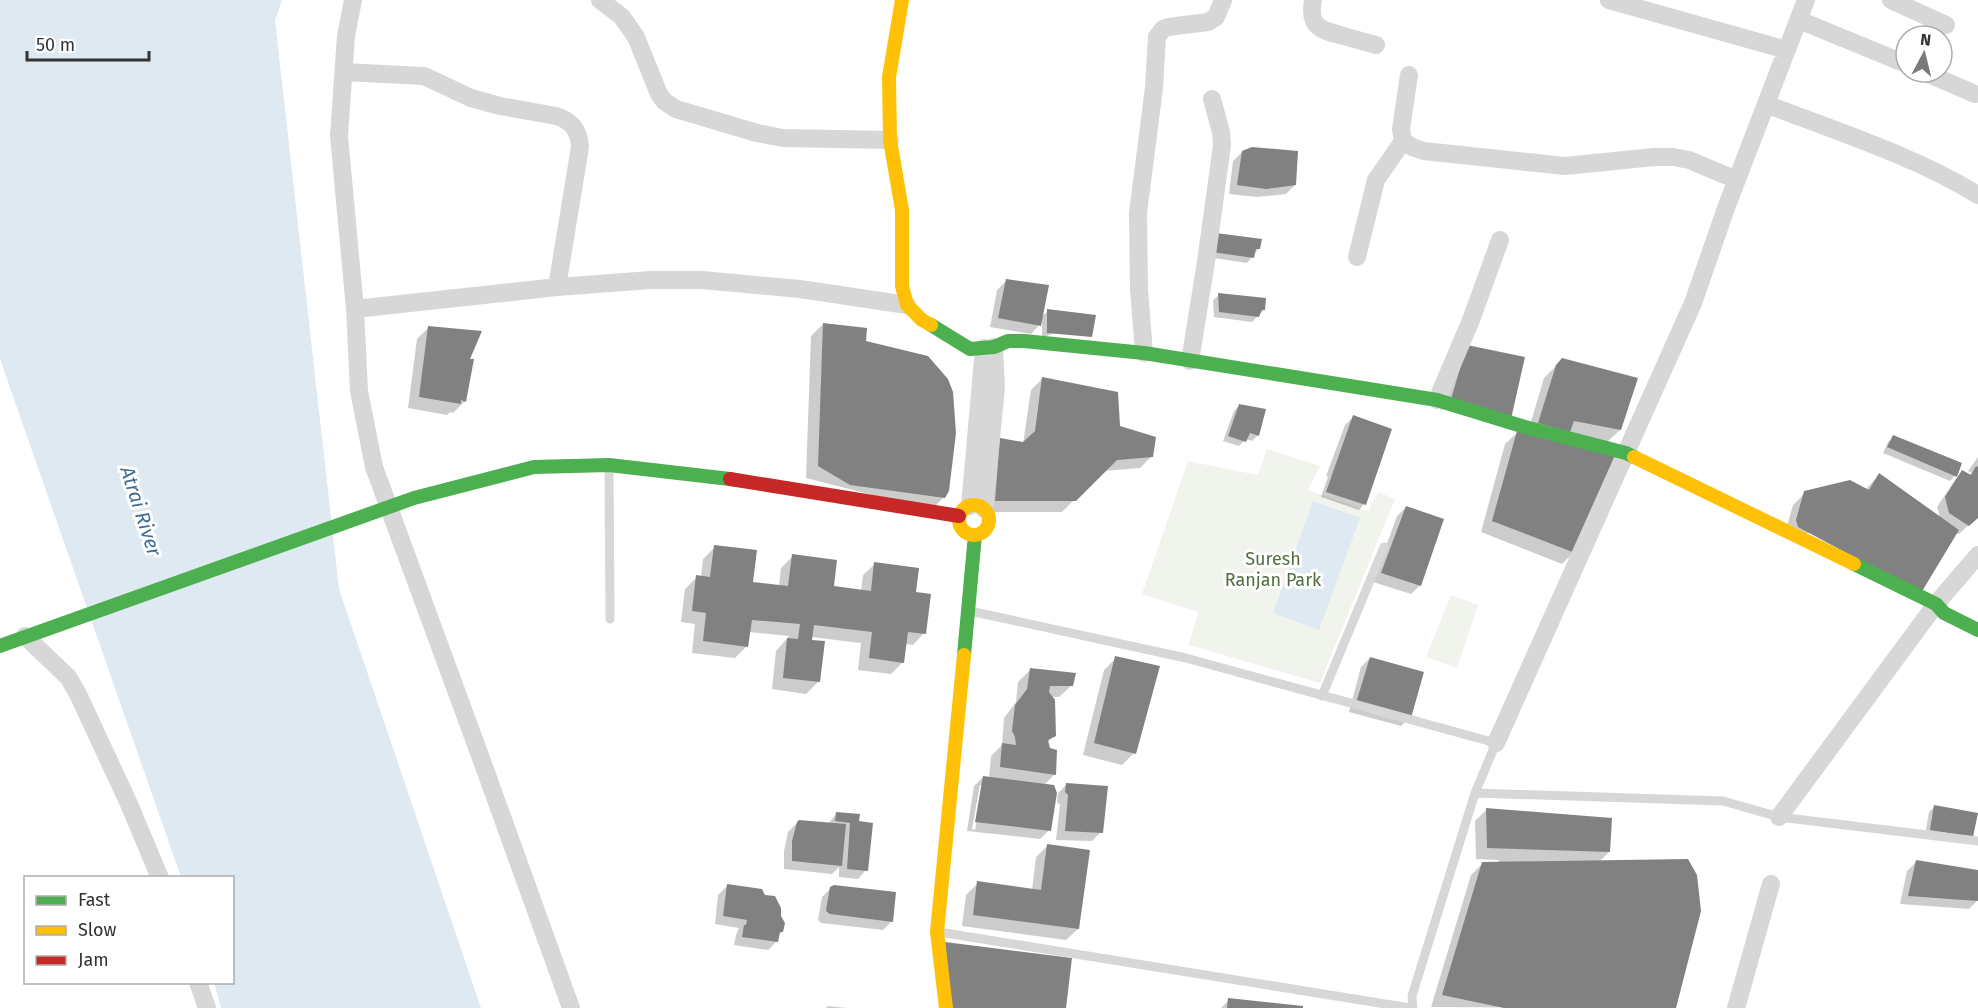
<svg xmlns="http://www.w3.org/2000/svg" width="1978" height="1008" font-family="'Fira Sans',sans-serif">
<rect width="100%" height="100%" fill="#fff"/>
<path fill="#f1f4ed" d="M 1267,449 L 1320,466 L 1308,490 L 1368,511 L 1378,492 L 1395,499 L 1320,683 L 1189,645 L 1198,612 L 1142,594 L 1188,461 L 1258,475 Z
M 1451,595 L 1478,605 L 1457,668 L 1426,657 Z"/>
<path fill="#dee9f2" d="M 0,0 L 282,0 L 275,20 L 339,589 L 481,1008 L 221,1008 L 214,983 L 232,982 L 232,878 L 181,877 L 0,359 Z
M 1313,501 L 1360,518 L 1319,630 L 1273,613 Z"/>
<path fill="#0003" fill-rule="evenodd" d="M 1242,152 L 1295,185 L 1286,194 L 1257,197 L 1229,194 L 1233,161 Z
M 1211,240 L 1259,248 L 1247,263 L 1207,257 Z
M 1006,281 L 1041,317 L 1048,311 L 1094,316 L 1042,338 L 1042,322 L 1031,334 L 990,327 L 997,290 Z
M 1219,295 L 1264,309 L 1252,322 L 1214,317 L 1213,300 Z
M 823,324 L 864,342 L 943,498 L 931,510 L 806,478 L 811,336 Z
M 429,327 L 468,361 L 465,401 L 453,413 L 450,412 L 447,415 L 408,408 L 417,339 Z
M 1467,347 L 1523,359 L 1440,411 Z
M 1562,360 L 1620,430 L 1608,441 L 1574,552 L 1562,564 L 1481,532 L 1505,444 L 1517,433 L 1527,435 L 1544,378 Z
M 1043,378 L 1118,428 L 1152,456 L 1140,468 L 1103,471 L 1062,512 L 984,512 L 989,452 L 1001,440 L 1023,444 L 1031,390 Z
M 1240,405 L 1258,435 L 1252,441 L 1246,439 L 1239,446 L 1223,441 L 1234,411 Z
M 1354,416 L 1364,504 L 1359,510 L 1321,497 L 1328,477 L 1326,476 L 1345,425 Z
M 1894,437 L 1955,476 L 1950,481 L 1883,453 L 1888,442 Z
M 1978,457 L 1978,516 L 1959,534 L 1785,533 L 1793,505 L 1805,493 L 1865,490 L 1879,475 L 1940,518 L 1937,507 L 1954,481 L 1962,472 L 1969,475 L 1972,473 L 1968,471 Z
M 1406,507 L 1420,585 L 1411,594 L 1373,582 L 1397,516 Z
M 715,547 L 751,583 L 779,586 L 781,568 L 793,556 L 832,588 L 861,591 L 863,575 L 875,564 L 914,593 L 924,633 L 913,645 L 905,644 L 903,662 L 891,674 L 858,670 L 861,643 L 811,637 L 818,682 L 806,694 L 772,689 L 776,651 L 789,636 L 749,632 L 747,646 L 735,658 L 692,653 L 695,624 L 681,622 L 685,589 L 697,577 L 701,577 L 703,559 Z
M 1116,658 L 1134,753 L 1122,765 L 1083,755 L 1104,670 Z
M 1370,658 L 1410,717 L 1401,726 L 1349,712 L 1361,667 Z
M 1030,670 L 1071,686 L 1059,697 L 1051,697 L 1055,735 L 1047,743 L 1054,775 L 1044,785 L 1049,830 L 1040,839 L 967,831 L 974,786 L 983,777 L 989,778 L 991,756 L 1002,745 L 1004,718 L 1016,702 L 1018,682 ZM 980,785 L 983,785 L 975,830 L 972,829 Z
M 1067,784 L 1101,832 L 1092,841 L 1056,840 L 1060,805 L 1057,802 L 1058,793 Z
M 1935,806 L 1971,837 L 1925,835 L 1929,812 Z
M 1487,809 L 1609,852 L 1599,862 L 1674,1008 L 1431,1007 L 1471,875 L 1483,863 L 1499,863 L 1499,860 L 1476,859 L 1475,821 Z
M 837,813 L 858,816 L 866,870 L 858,879 L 839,877 L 839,867 L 832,874 L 784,869 L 784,851 L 788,832 L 797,823 L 828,824 Z
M 1048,845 L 1078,929 L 1066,940 L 962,926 L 966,895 L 978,883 L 1032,890 L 1036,857 Z
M 1916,862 L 1978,871 L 1978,900 L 1969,909 L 1900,904 L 1907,871 Z
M 727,886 L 782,932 L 777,936 L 777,941 L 768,950 L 734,945 L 736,935 L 739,928 L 715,924 L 718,895 Z
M 831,888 L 892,921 L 883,930 L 821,923 L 818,920 L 822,897 Z
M 1229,1000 L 1303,1008 L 1221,1008 Z
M 828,1006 L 847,1008 L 826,1008 Z"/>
<path fill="#818181" d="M 1252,147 L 1298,151 L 1296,185 L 1266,189 L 1237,185 L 1242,151 Z
M 1216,233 L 1262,239 L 1260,249 L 1256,249 L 1254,258 L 1212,252 Z
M 1006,279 L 1049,285 L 1041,326 L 998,318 Z
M 1218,293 L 1266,298 L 1265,310 L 1262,310 L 1259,317 L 1219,312 Z
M 1047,309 L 1096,315 L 1092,337 L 1047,333 Z
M 823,323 L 867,328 L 866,341 L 928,356 L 948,379 L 953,392 L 956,433 L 949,491 L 945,498 L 850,485 L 818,466 Z
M 428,326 L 482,331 L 470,359 L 474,359 L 466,402 L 461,400 L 461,404 L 419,397 Z
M 1467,345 L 1525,357 L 1511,419 L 1451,399 Z
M 1562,358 L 1638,378 L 1621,430 L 1574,421 L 1570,432 L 1538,423 L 1556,365 Z
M 1042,377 L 1118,392 L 1120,426 L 1156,437 L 1153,457 L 1117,460 L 1076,501 L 995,501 L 1000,438 L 1023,442 L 1035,431 Z
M 1239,404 L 1266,409 L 1259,436 L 1250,433 L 1246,442 L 1228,436 Z
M 1353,415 L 1392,429 L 1366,505 L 1326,492 Z
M 1517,431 L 1620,455 L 1575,553 L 1492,521 Z
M 1893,435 L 1962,463 L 1957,477 L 1887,447 Z
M 1976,466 L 1978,467 L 1978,518 L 1969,526 L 1949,513 L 1945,497 L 1962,470 L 1971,475 Z
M 1879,473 L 1959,530 L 1921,593 L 1798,527 L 1796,520 L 1804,491 L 1850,480 L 1869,490 Z
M 1406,506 L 1444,519 L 1421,586 L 1381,573 Z
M 714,545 L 757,550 L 753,582 L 788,586 L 792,554 L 837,560 L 834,586 L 871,591 L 874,562 L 919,568 L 916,592 L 931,594 L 926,634 L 908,632 L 904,663 L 869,658 L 872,632 L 814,625 L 812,640 L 825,641 L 820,682 L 783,678 L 787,638 L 798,639 L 800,624 L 752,620 L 748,647 L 703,641 L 706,613 L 692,611 L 696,575 L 710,577 Z
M 1115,656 L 1160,666 L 1136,754 L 1094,743 Z
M 1370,657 L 1424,672 L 1411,718 L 1356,703 Z
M 1030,668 L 1076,673 L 1073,686 L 1050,686 L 1049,692 L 1055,700 L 1056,736 L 1048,740 L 1050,748 L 1057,750 L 1056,775 L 1000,767 L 1002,743 L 1016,745 L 1015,737 L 1012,731 L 1015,705 L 1027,689 Z
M 983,776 L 1054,785 L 1057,793 L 1051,831 L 975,822 Z
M 1066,783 L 1108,786 L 1103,833 L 1065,831 L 1068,795 L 1065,792 Z
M 1934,805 L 1978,813 L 1973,837 L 1930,830 Z
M 1486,808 L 1612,818 L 1610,852 L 1487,848 Z
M 836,812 L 860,814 L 859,821 L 873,823 L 868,871 L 847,869 L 850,823 L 835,821 Z
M 799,820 L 846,824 L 842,866 L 792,861 L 792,841 L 797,822 Z
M 1047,844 L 1090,850 L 1079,929 L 973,915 L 977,881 L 1041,890 Z
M 1688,859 L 1697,875 L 1701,911 L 1676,1008 L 1504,1008 L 1442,995 L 1482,862 Z
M 1916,860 L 1978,870 L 1978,901 L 1908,896 Z
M 727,884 L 762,889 L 765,895 L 775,896 L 781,908 L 781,916 L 785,923 L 783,932 L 780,932 L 778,942 L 742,937 L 744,925 L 746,925 L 747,920 L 723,916 Z
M 834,885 L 896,892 L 893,922 L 830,914 L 826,911 L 827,904 L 830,887 Z
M 945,942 L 1072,958 L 1066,1008 L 952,1008 Z
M 1228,998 L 1303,1006 L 1303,1008 L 1227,1008 Z"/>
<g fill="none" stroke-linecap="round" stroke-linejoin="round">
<path stroke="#d7d7d7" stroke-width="9" d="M 609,467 L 610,619
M 970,611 L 1186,658 L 1496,743 L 1475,793 L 1412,996 L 1413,1008
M 1322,696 L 1384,547
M 1475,793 L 1723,801 L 1779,817 L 1978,841
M 939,932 L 1410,1008"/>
<path stroke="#d7d7d7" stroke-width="18" d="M 353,0 L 346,36 L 339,136 L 355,309 L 359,391 L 374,467 L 482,761 L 571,1008
M 600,0 L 622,17 L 636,37 L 659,94 L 664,101 L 676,109 L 757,133 L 783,138 L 890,140
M 1313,0 C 1308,28 1321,30 1344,36 C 1354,39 1365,42 1376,45
M 1609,0 L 1787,50
M 1891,0 L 1946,25
M 1799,20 L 1906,64
M 344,72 L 424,76 L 471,98 L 500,106 L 556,116 C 572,121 579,130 580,147 L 557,287
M 1924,72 L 1975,94
M 1409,75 L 1401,129 L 1403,141 L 1412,147 L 1424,151 L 1565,166 L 1654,157 L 1673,157 L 1689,160 L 1737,180
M 1766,104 C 1838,132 1912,155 1978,195
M 1357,257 L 1376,180 L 1403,141
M 355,309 L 557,287 L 651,280 L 702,280 L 800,289 L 907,305
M 1144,353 L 1139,289 L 1138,213 L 1154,88 L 1157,37 L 1163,29 L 1168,27 L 1208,22 L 1216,17 L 1223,0
M 1190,361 L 1206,262 L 1222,145 L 1221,132 L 1212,99
M 1437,400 L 1471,320 L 1500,240
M 970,506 L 984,348
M 984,509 L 996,388 L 994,347
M 25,636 L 68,677 L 78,694 L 129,804 L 160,878
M 1496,743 L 1693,303 L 1726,208 L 1806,0
M 1779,817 L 1936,604 L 1978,555
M 198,982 L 207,1008
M 1736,1008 L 1771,884"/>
<path stroke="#4caf50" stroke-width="14" d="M 931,325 L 970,349 L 994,347 L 1008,341 L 1024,341 L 1144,353 L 1437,400 L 1525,427 L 1626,453 L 1634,457
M 1854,564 L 1936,604 L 1944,613 L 1978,630
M 0,646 L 414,498 L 534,467 L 609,465 L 730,479
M 964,655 L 975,535"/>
<path stroke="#ffc107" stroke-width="14" d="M 902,0 L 889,77 L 890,140 L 902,210 L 902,286 L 907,305 L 922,320 L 931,325
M 1634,457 L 1854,564
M959 520a15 15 0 1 1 30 0a15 15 0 1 1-30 0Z
M 946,1008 L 937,932 L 964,655"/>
<path stroke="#c62828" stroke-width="14" d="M 730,479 L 959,516"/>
</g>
<g text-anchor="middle" stroke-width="6" stroke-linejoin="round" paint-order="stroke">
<g font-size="18" fill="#526d42" stroke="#fff">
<text x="1273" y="565">Suresh<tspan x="1273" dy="21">Ranjan Park</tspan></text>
</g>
<g font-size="20" font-style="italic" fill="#446d92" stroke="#fff">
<text transform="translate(141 511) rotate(72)" y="7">Atrai River</text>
</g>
</g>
<rect x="24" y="876" width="210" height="108" fill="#ffffff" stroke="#adadad" stroke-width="1.5"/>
<rect x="36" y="896" width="30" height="9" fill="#4caf50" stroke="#adadad" stroke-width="1.5"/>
<text x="78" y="906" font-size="18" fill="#333333">Fast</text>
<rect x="36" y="926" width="30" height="9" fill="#ffc107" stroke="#adadad" stroke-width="1.5"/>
<text x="78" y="936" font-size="18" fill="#333333">Slow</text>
<rect x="36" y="956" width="30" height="9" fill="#c62828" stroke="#adadad" stroke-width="1.5"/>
<text x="78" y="966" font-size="18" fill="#333333">Jam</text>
<g transform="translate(1924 54) rotate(7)"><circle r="28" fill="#ffffff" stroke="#adadad" stroke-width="1.5"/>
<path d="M0-4.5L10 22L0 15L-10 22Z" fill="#7a7a7a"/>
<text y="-9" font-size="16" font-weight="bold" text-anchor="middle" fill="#333333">N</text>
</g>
<path d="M27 51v9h122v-9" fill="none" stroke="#333333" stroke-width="3"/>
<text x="36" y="51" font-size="18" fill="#333333" stroke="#ffffff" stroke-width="4.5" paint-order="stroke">50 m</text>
</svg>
